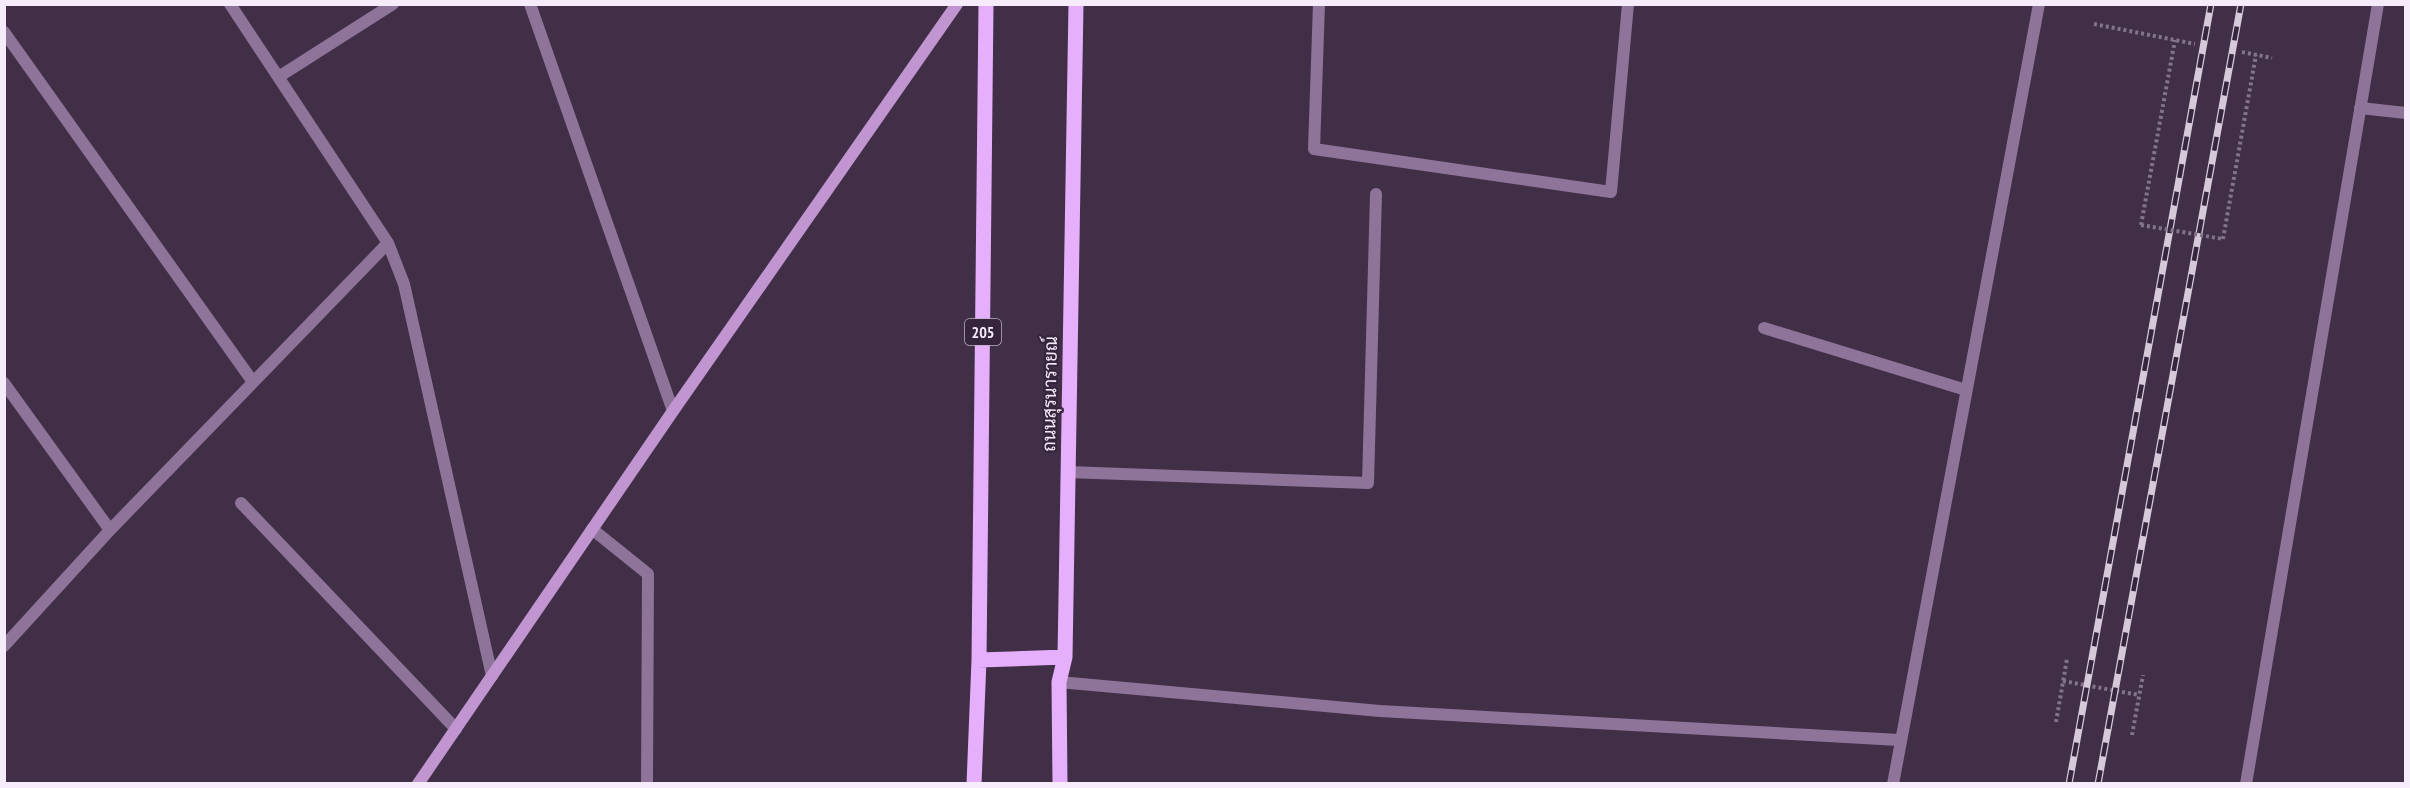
<svg xmlns="http://www.w3.org/2000/svg" width="2410" height="788" font-family="'PT Sans Narrow',Sarabun,sans-serif">
<rect width="100%" height="100%" fill="#412f48"/>
<g fill="none" stroke-linecap="round" stroke-linejoin="round">
<path stroke="#83748a" stroke-width="4" stroke-dasharray="3 3" stroke-linecap="butt" d="M 2094,24 L 2195,44
M 2242,52 L 2272,58
M 2141,225 L 2175,40
M 2223,239 L 2256,55
M 2063,681 L 2139,695
M 2056,722 L 2067,659
M 2132,735 L 2143,675"/>
<path stroke="#8f7499" stroke-width="12" d="M 530,4 L 673,411
M 1068,472 L 1368,483 L 1376,194
M 592,529 L 648,574 L 647,784"/>
<path stroke="#8f7499" stroke-width="12" d="M 230,4 L 388,243 L 404,284 L 492,676
M 1319,4 L 1314,149 L 1611,192 L 1628,4
M 4,32 L 253,382
M 280,76 L 393,4
M 2360,108 L 2406,113
M 1764,328 L 1966,390
M 4,383 L 110,530
M 241,503 L 456,729
M 4,646 L 110,530 L 388,243
M 1059,682 L 1380,711 L 1899,740
M 1893,784 L 2039,4
M 2246,784 L 2378,4"/>
<path stroke="#c095d0" stroke-width="12" d="M 418,784 L 673,411 L 957,4"/>
<path stroke="#e6affb" stroke-width="15" d="M 979,660 L 1065,657
M 974,784 L 979,660 L 986,4
M 1060,784 L 1059,682 L 1065,657 L 1076,4"/>
<g stroke="#d5c9da" stroke-width="7">
<path id="rail" d="M 2069,784 L 2211,4
M 2098,784 L 2241,4"/>
</g>
<use href="#rail" stroke="#37253d" stroke-width="4.5" stroke-dasharray="14" stroke-linecap="butt"/>
<path stroke="#83748a" stroke-width="4" stroke-dasharray="3 3" stroke-linecap="butt" d="M 2141,225 L 2223,239"/>
</g>
<g text-anchor="middle" stroke-width="4.5" stroke-linejoin="round" paint-order="stroke">
<rect fill="#37253d" stroke="#bdb0c2" stroke-width="1.5" x="965" y="319" width="36" height="26" rx="4.5"/>
<g font-size="16" font-weight="bold" fill="#f6ebfb">
<text x="983" y="338">205</text>
</g>
<g font-size="18" fill="#f6ebfb" stroke="#37253d">
<text transform="translate(1050 394) rotate(-89)" y="6">ถนนสุรนารายณ์</text>
</g>
</g>
<rect width="2410" height="788" fill="none" stroke="#f6ebfb" stroke-width="12"/>
</svg>
